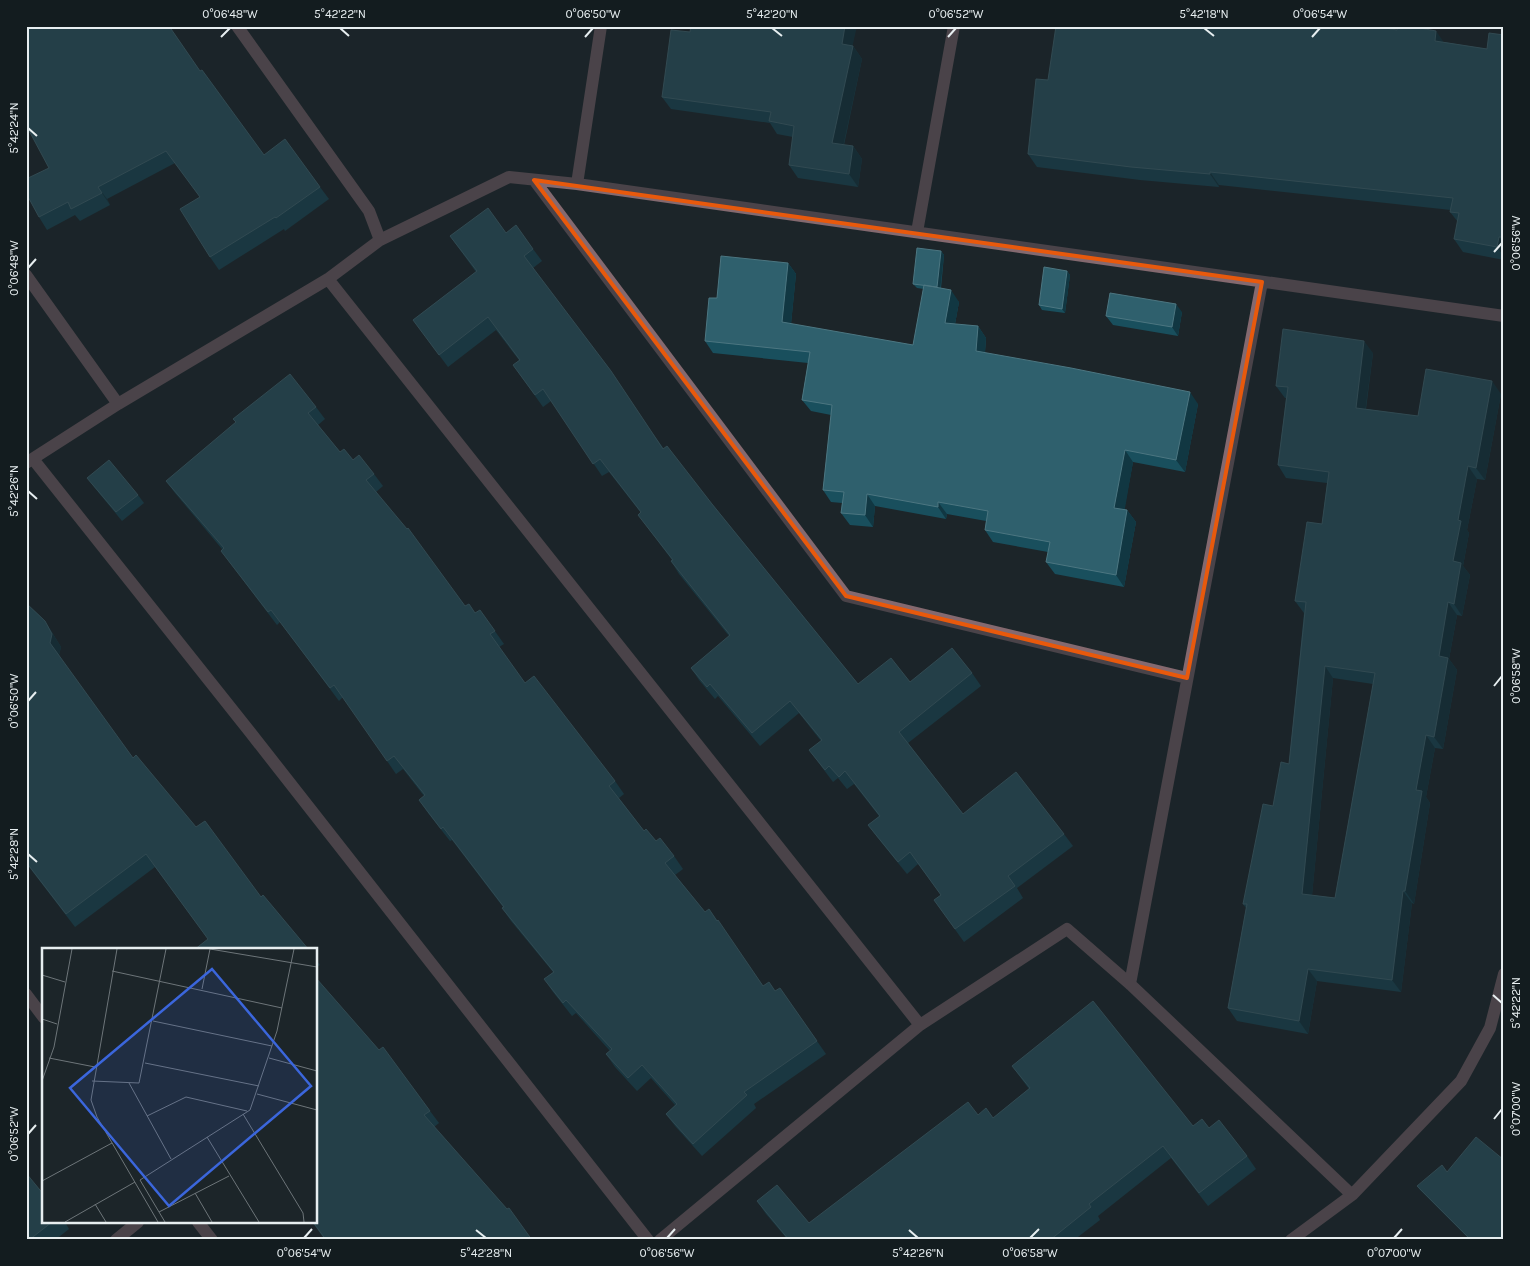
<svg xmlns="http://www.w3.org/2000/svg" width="1530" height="1266" font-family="Karla,sans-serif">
<rect width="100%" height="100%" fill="#1c2529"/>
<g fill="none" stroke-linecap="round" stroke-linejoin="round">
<path stroke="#84696f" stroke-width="12" d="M 237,26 L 369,211 L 380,240
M 534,180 L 846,596 L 1187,678
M 577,184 L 601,26
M 917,232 L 954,26
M 26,275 L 118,404
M 328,279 L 920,1025
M 33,459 L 250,732 L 648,1240
M 26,463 L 118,404 L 328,279 L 380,240 L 509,177 L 577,184 L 1504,316
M 1130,984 L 1262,282
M 26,994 L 44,1018
M 198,1222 L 212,1240
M 116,1240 L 138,1222
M 660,1240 L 920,1025 L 1067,929 L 1130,984 L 1352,1195
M 1291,1240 L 1352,1195 L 1461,1081 L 1490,1028 L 1504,974"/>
</g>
<path fill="#194f5d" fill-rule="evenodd" d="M 690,32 L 853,46 L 862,59 L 844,145 L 853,146 L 862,159 L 858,187 L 798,178 L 789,165 L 793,137 L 777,134 L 770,123 L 671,109 L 662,97 Z
M 1504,35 L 1504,260 L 1463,252 L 1454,239 L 1458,222 L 1450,212 L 1451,210 L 1219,185 L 1219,187 L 1140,180 L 1037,167 L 1028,154 L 1048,80 L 1444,42 L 1487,49 Z
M 200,71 L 264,155 L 320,187 L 329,199 L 285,231 L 284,229 L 219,270 L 210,257 L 200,197 L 175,163 L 107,199 L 110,205 L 80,221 L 75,215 L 47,230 L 39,217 L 49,168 Z
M 506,233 L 533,249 L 542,261 L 533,268 L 664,449 L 712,504 L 858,684 L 910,682 L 972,673 L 981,686 L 908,743 L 963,814 L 1064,834 L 1073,846 L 1017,888 L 1023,898 L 964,942 L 934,900 L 941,895 L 918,864 L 907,874 L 877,837 L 868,825 L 879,816 L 854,784 L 847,789 L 838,778 L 833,782 L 809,750 L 821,741 L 799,713 L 760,746 L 718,696 L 715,699 L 699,680 L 691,668 L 729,636 L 679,574 L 671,561 L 672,560 L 638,515 L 641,513 L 609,472 L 602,476 L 551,401 L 543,407 L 513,365 L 519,360 L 496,330 L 448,367 L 413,320 L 476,272 L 450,236 Z
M 941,251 L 944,255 L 941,288 L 959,302 L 955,324 L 978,326 L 986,338 L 985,353 L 1198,404 L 1185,472 L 1133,462 L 1124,510 L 1127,510 L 1136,522 L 1124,587 L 1055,574 L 1046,562 L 1048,552 L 993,542 L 985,530 L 986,521 L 947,514 L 946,519 L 875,506 L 873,527 L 850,525 L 841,513 L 842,503 L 831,502 L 823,490 L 831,415 L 811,411 L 802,400 L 808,363 L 713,353 L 705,341 L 717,298 L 788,263 L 796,274 L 791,324 L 913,345 L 924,289 L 917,288 L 913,284 Z
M 1067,271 L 1070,275 L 1065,313 L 1042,310 L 1039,305 Z
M 1182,312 L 1178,336 L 1113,325 L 1106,316 Z
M 1373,353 L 1366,409 L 1418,416 L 1501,394 L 1485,480 L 1477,479 L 1467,530 L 1469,533 L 1463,566 L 1470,575 L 1462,616 L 1457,615 L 1449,659 L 1457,670 L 1443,749 L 1435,748 L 1426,797 L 1430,803 L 1414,904 L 1412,903 L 1401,992 L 1317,981 L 1308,1034 L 1237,1021 L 1228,1008 L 1246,908 L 1243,904 L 1273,806 L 1289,764 L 1304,613 L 1295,601 L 1322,524 L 1327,483 L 1286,478 L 1278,465 L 1286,398 L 1285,398 L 1276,386 ZM 1333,678 L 1373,684 L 1335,898 L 1312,895 Z
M 316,407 L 325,419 L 318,425 L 340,452 L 374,474 L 383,486 L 376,492 L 465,606 L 475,613 L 480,610 L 504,644 L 499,647 L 525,683 L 615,781 L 624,794 L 619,798 L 644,831 L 674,856 L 683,869 L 675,875 L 705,912 L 709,909 L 763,986 L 775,991 L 780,988 L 826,1054 L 754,1104 L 756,1108 L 702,1156 L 675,1126 L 666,1114 L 675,1105 L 651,1078 L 637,1091 L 615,1067 L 606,1054 L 610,1051 L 576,1013 L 572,1016 L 553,992 L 544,979 L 553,972 L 511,921 L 502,908 L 503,907 L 452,840 L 450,841 L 428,813 L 419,800 L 424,796 L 403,769 L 396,774 L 343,697 L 339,701 L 280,622 L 277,625 L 230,563 L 221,551 L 222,549 L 175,493 L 166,481 Z
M 87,478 L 138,495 L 144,503 L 122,521 L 94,487 Z
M 26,603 L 45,621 L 61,647 L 59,655 L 208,939 L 155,867 L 75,927 L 26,863 Z
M 316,960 L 320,965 L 316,967 Z
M 316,978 L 430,1111 L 439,1123 L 434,1127 L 532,1240 L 325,1240 L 312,1222 L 316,1222 Z
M 1012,1066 L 1193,1126 L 1209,1128 L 1247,1156 L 1256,1169 L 1208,1206 L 1171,1158 L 1098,1216 L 1100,1220 L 1074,1240 L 788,1240 L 766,1214 L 757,1201 L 809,1223 L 978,1115 L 993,1118 L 1029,1089 Z
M 1447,1172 L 1504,1240 L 1470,1240 L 1420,1190 L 1417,1186 Z
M 44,1222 L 65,1222 L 69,1229 L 55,1240 L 26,1240 Z"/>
<path fill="#113742" d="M 845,26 L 857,26 L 850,57 L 842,44 Z
M 1436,31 L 1445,44 L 1435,41 Z
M 853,46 L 862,59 L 841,156 L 832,143 Z
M 853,146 L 862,159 L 858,187 L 849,174 Z
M 1210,172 L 1219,185 L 1219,187 L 1210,174 Z
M 98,187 L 107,199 L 110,205 Z
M 1499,237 L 1504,244 L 1504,257 L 1497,247 Z
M 941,251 L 944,255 L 940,291 L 937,287 Z
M 788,263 L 796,274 L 790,334 L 782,322 Z
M 1067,271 L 1070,275 L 1065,313 L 1062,309 Z
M 951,290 L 959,302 L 953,335 L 945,323 Z
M 1176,304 L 1182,312 L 1178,336 L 1172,327 Z
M 978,326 L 986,338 L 984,363 L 976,351 Z
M 1364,341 L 1373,353 L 1364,420 L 1356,408 Z
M 1492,381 L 1501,394 L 1485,480 L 1476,468 Z
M 1190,392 L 1198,404 L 1185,472 L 1176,460 Z
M 1125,450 L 1133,462 L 1123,520 L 1114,508 Z
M 1468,466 L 1477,479 L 1467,530 L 1469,533 L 1463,566 L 1470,575 L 1462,616 L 1454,604 L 1453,561 L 1458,520 Z
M 867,494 L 875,506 L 873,527 L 865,515 Z
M 938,502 L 947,514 L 946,519 L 938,507 Z
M 1127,510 L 1136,522 L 1124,587 L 1116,575 Z
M 1448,602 L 1457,615 L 1449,659 L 1457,670 L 1443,749 L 1434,737 L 1439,656 Z
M 45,621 L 61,647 L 59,655 L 50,643 Z
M 1325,666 L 1333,678 L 1311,906 L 1302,894 Z
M 1426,735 L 1435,748 L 1426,797 L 1430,803 L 1414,904 L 1405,891 L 1416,790 Z
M 1403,891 L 1412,903 L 1401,992 L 1392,980 Z
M 1308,969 L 1317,981 L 1308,1034 L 1299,1021 Z"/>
<path fill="#2f606d" stroke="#4c7681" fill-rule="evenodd" d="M 26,26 L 169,26 L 200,71 L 202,70 L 264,155 L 285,139 L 320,187 L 276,218 L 275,217 L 210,257 L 180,209 L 200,197 L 166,151 L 98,187 L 102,193 L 71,209 L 68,202 L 39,217 L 26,193 L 26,179 L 49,168 L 26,125 Z
M 691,26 L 845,26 L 842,44 L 853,46 L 832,143 L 853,146 L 849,174 L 789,165 L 794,126 L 769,121 L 771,112 L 662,97 L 671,30 L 690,32 Z
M 1056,26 L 1374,26 L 1397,30 L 1398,26 L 1409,26 L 1436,31 L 1435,41 L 1487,49 L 1489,33 L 1504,35 L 1504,237 L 1499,237 L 1497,247 L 1454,239 L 1459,213 L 1450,212 L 1453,198 L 1210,172 L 1210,174 L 1131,167 L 1028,154 L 1036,79 L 1048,80 Z
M 488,208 L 506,233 L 516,225 L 533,249 L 524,256 L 611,371 L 663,449 L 667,446 L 712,504 L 858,684 L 891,658 L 910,682 L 952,648 L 972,673 L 899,732 L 963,814 L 1016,772 L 1064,834 L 1008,876 L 1015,886 L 955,929 L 934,900 L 941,895 L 910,852 L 898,862 L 868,825 L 880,816 L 845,771 L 839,777 L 829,766 L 825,770 L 809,750 L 822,740 L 790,701 L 752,733 L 710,684 L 707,687 L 691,668 L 730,635 L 671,561 L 673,560 L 638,515 L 641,512 L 600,459 L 593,464 L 543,389 L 535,395 L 513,365 L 520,360 L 488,317 L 439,355 L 413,320 L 477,271 L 450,236 Z
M 917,248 L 941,251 L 937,287 L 913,284 Z
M 721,256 L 788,263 L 782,322 L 913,345 L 924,285 L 951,290 L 945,323 L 978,326 L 976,351 L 1071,368 L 1190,392 L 1176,460 L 1125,450 L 1114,508 L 1127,510 L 1116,575 L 1046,562 L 1050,542 L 985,530 L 988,511 L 938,502 L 938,507 L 867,494 L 865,515 L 841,513 L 844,492 L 823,490 L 832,405 L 802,400 L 810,352 L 705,341 L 709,298 L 717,298 Z
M 1044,267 L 1067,271 L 1062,309 L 1039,305 Z
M 1110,293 L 1176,304 L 1172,327 L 1106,316 Z
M 1283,329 L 1364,341 L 1356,408 L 1418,416 L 1426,369 L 1492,381 L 1476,468 L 1468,466 L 1458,520 L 1461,521 L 1453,561 L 1461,563 L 1454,604 L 1448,602 L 1439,656 L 1448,658 L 1434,737 L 1426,735 L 1416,790 L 1422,791 L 1405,891 L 1403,891 L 1392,980 L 1308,969 L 1299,1021 L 1228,1008 L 1247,904 L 1243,904 L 1263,804 L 1273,806 L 1281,762 L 1289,764 L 1306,602 L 1295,601 L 1307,522 L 1322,524 L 1329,472 L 1278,465 L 1288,387 L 1276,386 ZM 1325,666 L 1375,673 L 1335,898 L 1302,894 Z
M 290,374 L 316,407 L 308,413 L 340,452 L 344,449 L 353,460 L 359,455 L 374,474 L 366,480 L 407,529 L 408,528 L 465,606 L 469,604 L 475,613 L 480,610 L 495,631 L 490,634 L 525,683 L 534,676 L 615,781 L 609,786 L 644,831 L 646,829 L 656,841 L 660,838 L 674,856 L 665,863 L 705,912 L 709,909 L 717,921 L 718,920 L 763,986 L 769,982 L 775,991 L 780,988 L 817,1041 L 744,1092 L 747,1095 L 693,1144 L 666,1114 L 677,1104 L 642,1065 L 628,1078 L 606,1054 L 612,1049 L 566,1000 L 563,1003 L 544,979 L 554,972 L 502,908 L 504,907 L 443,827 L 441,829 L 419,800 L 425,795 L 394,756 L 387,761 L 334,685 L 330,688 L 271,610 L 268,612 L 221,551 L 224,548 L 166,481 L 236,422 L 233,419 Z
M 109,460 L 138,495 L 116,512 L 87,478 Z
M 26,603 L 45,621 L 52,634 L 50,643 L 133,758 L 136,755 L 196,827 L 205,821 L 261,897 L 263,895 L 309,950 L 194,950 L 208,939 L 146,854 L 66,914 L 26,862 Z
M 316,978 L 379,1050 L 383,1047 L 430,1111 L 424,1115 L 507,1209 L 509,1208 L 532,1240 L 326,1240 L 313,1222 L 316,1222 Z
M 1093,1001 L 1193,1126 L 1202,1119 L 1209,1128 L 1219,1120 L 1247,1156 L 1199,1193 L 1163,1146 L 1089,1204 L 1091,1207 L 1050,1240 L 789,1240 L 757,1201 L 777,1185 L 809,1223 L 968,1102 L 978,1115 L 986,1108 L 993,1118 L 1030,1088 L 1012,1066 Z
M 1476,1137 L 1504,1160 L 1504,1240 L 1471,1240 L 1417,1186 L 1442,1165 L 1447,1172 Z
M 26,1173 L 44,1195 L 44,1222 L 52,1222 L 29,1240 L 26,1240 Z"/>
<path d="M0 0H1530V1266H0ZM 534,180 L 1262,282 L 1187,678 L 846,596 Z" fill="#1c2529" fill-opacity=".55" fill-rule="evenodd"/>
<path fill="none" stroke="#e8590c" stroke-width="4" stroke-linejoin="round" d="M 534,180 L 1262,282 L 1187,678 L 846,596 Z"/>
<path fill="none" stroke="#e7eef0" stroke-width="2" d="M 340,28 L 349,36M 772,28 L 782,36M 1204,28 L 1214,36M 221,37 L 230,28M 585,37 L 593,28M 948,37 L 956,28M 1312,37 L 1320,28M 28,128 L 37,136M 1494,252 L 1502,243M 28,268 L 36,259M 28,491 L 37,499M 1494,686 L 1502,676M 28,701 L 36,692M 28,854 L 37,862M 1493,995 L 1502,1003M 1494,1119 L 1502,1109M 28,1134 L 36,1125M 476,1230 L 486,1238M 909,1230 L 918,1238M 304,1238 L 312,1229M 667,1238 L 675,1229M 1030,1238 L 1039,1229M 1394,1238 L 1402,1229"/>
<g transform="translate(42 948)">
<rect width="275" height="275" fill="#1c2529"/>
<path fill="none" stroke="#6d7579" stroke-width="1" d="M 75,1 L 49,152 L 55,169 L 116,274M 168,1 L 275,19M 70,23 L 240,60M 0,27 L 23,34M 160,41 L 168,1M 0,71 L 15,76M 111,73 L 230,98M 7,110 L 53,119M 227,110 L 275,123M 103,115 L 217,138M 0,133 L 12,99 L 30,1M 50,133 L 97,135 L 124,1M 87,135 L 129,211M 215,146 L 275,162M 201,166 L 261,265 L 262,274M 105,168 L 144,149 L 205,163M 165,189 L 217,274M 0,233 L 70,195M 153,245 L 170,274M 53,256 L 64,274M 117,264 L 187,228M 23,274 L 93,234M 123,274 L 98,232 L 208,162 L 235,83 L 252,1"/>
<path fill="#3b66dc" fill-opacity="0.15" stroke="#3b66dc" stroke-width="2.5" d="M 170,21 L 269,138 L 127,258 L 28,140 Z"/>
<rect width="275" height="275" fill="none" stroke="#e7eef0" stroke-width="2.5"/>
</g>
<rect width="1530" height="1266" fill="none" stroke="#131c1f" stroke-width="55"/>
<rect x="28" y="28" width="1474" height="1210" fill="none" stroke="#e7eef0" stroke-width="2"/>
<g font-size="12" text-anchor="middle" fill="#e7eef0">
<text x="230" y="18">0°06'48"W</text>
<text x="340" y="18">5°42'22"N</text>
<text x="593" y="18">0°06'50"W</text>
<text x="772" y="18">5°42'20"N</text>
<text x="956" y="18">0°06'52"W</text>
<text x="1204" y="18">5°42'18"N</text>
<text x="1320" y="18">0°06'54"W</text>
<text transform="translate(14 128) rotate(-90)" y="4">5°42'24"N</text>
<text transform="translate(1516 243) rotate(-90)" y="4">0°06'56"W</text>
<text transform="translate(14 268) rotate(-90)" y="4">0°06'48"W</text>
<text transform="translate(14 491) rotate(-90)" y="4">5°42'26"N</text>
<text transform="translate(1516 676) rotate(-90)" y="4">0°06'58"W</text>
<text transform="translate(14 701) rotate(-90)" y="4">0°06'50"W</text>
<text transform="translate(14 854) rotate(-90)" y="4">5°42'28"N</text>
<text transform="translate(1516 1003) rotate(-90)" y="4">5°42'22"N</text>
<text transform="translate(1516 1109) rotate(-90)" y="4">0°07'00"W</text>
<text transform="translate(14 1134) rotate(-90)" y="4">0°06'52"W</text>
<text x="304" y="1257">0°06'54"W</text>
<text x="486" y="1257">5°42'28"N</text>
<text x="667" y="1257">0°06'56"W</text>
<text x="918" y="1257">5°42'26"N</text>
<text x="1030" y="1257">0°06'58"W</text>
<text x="1394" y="1257">0°07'00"W</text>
</g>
</svg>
